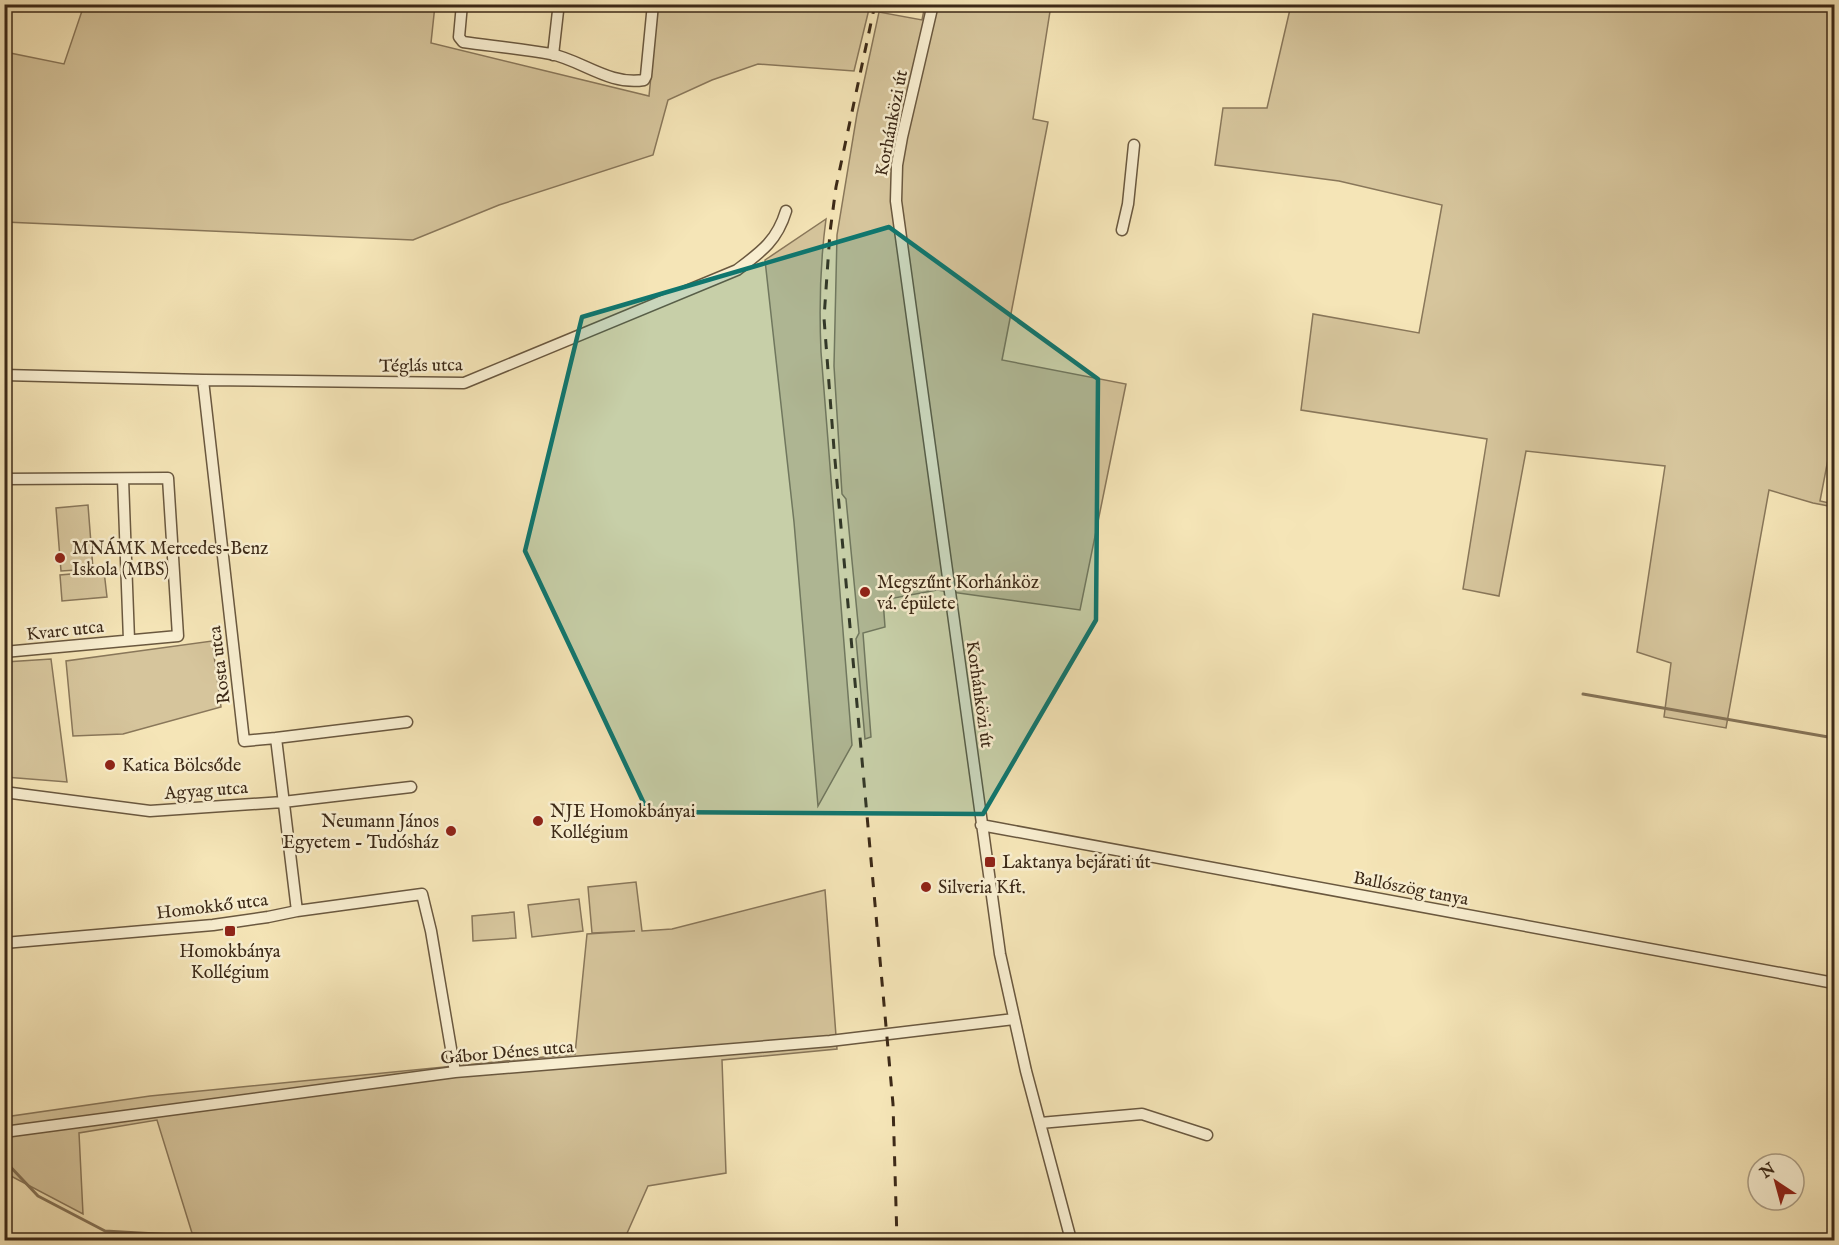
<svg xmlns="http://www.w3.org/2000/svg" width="1839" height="1245" font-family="'IM FELL English',serif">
<rect width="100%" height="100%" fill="#f5e5b7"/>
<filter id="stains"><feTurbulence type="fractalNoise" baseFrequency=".00333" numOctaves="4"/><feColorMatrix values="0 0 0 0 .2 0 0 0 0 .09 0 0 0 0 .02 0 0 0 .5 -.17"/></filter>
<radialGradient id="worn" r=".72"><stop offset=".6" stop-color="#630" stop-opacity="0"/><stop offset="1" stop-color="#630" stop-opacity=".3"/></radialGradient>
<path fill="#d6c59c" stroke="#89775a" stroke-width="1.5" d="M 84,5 L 435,5 L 431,43 L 649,96 L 658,5 L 870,5 L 854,71 L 758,64 L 712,80 L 668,100 L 653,155 L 499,205 L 413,240 L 5,222 L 5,52 L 64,64 Z
M 925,5 L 1051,5 L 1033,119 L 1048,122 L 1002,360 L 1126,384 L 1080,610 L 937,590 L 883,600 L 885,627 L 863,633 L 871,737 L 865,739 L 856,639 L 859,633 L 846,499 L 842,494 L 834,366 L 837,235 L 857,114 L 879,12 L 922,20 Z
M 1291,5 L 1834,5 L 1834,454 L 1829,454 L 1820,501 L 1834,504 L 1834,507 L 1813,503 L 1769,490 L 1726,728 L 1664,717 L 1671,663 L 1637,652 L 1665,466 L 1526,451 L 1499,596 L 1463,589 L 1487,439 L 1301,410 L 1313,314 L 1419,333 L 1442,205 L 1339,181 L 1215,165 L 1223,108 L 1267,108 Z
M 826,219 C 820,264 819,307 821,352 L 852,745 L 818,806 L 794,522 L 765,260 Z
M 88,505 L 93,569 L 61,571 L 56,508 Z
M 104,571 L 107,597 L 62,601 L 60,575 Z
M 212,641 L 221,707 L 123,734 L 73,736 L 66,661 Z
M 51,659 L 67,782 L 5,777 L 5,662 Z
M 636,882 L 642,931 L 672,929 L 825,890 L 837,1049 L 722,1060 L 726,1173 L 648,1186 L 624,1240 L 266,1240 L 192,1233 L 157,1120 L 79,1133 L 83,1214 L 11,1176 L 5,1177 L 5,1117 L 150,1096 L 575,1054 L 587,934 L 635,931 L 592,933 L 588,887 Z
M 579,899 L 583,931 L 532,937 L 528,905 Z
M 514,912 L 516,938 L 473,941 L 472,916 Z"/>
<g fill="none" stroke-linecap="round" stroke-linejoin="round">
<path stroke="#857357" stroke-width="3" d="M 1583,694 L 1834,738
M 4,1160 L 38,1196 L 105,1231 L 260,1240"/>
<g stroke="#6a583f" stroke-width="13">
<path id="minor" d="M 462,4 L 459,37 L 463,42 C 492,46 522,49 551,54 C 581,60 610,86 644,80 L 646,76 L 653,4
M 933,4 L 902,137 L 897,165 L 896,201 L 1000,954 L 1026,1071 L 1071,1240
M 553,55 L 558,11 L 557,4
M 1122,230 L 1128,204 L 1134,145
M 4,375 L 203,380 L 464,383 L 737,270 C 761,252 777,241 786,211
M 203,380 L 244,741 L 276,738 L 297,911
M 4,479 L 168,478 L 178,636 L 4,652
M 123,479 L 129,640
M 276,738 L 407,722
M 4,792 L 150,811 L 283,802 L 411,787
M 981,825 L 1834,983
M 4,943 L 213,925 L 268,917 L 297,911 L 422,894 L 431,931 L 455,1072
M 1040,1123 L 1142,1114 L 1207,1135
M 4,1132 L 455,1072 L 830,1041 L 1014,1019"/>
</g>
<use href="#minor" stroke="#f8eed0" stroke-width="10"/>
<path stroke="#3c2917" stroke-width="3" stroke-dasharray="10 10" stroke-linecap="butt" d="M 875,4 L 836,187 L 830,232 L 824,318 L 834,449 L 893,1104 L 897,1240"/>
</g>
<path fill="#0f766e" fill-opacity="0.2" stroke="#0f766e" stroke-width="4.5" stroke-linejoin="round" d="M 889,227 L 1098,379 L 1096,620 L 983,814 L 648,812 L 525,551 L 582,317 Z"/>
<g fill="#8f2418" stroke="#f8eed0" stroke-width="2">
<circle cx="60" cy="558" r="6"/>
<circle cx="865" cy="592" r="6"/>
<circle cx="110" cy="765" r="6"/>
<circle cx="538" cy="821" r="6"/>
<circle cx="451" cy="831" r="6"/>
<rect x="984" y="856" width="12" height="12" rx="3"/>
<circle cx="926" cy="887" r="6"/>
<rect x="224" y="925" width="12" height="12" rx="3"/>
</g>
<g text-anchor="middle" stroke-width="5" stroke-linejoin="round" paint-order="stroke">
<g font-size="18" fill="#3c2917" stroke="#f8eed0">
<text transform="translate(891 123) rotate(-79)" y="6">Korhánközi út</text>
<text transform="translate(421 365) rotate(-1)" y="6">Téglás utca</text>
<text transform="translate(65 630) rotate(-6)" y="6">Kvarc utca</text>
<text transform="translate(219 665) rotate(-97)" y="6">Rosta utca</text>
<text transform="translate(980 694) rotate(82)" y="6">Korhánközi út</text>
<text transform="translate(206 790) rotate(-4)" y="6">Agyag utca</text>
<text transform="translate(1411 888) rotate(11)" y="6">Ballószög tanya</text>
<text transform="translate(212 906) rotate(-7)" y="6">Homokkő utca</text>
<text transform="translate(507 1052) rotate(-5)" y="6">Gábor Dénes utca</text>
</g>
<g font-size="18" fill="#3c2917" stroke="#f8eed0" text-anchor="start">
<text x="72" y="554">MNÁMK Mercedes-Benz<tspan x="72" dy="21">Iskola (MBS)</tspan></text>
<text x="877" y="588">Megszűnt Korhánköz<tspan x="877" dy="21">vá. épülete</tspan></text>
<text x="122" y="771">Katica Bölcsőde</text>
<text x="550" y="817">NJE Homokbányai<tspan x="550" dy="21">Kollégium</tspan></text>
<text x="439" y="827" text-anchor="end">Neumann János<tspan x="439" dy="21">Egyetem - Tudósház</tspan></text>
<text x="1002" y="868">Laktanya bejárati út</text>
<text x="938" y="893">Silveria Kft.</text>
<text x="230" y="957" text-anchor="middle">Homokbánya<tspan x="230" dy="21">Kollégium</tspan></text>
</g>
</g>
<rect width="1839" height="1245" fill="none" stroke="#f5e5b7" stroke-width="24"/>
<rect x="6" y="6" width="1827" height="1233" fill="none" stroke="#3c2917" stroke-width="3"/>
<rect x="12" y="12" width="1815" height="1221" fill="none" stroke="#3c2917" stroke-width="1.5"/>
<g transform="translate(1776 1182) rotate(324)"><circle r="28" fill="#f8eed0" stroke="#ad9f86" stroke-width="1.5"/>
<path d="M0-4.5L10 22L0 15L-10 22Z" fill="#8f2418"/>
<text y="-9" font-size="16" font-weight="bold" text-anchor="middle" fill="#3c2917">N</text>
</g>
<rect width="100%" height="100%" filter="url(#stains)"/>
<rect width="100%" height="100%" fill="url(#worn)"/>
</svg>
